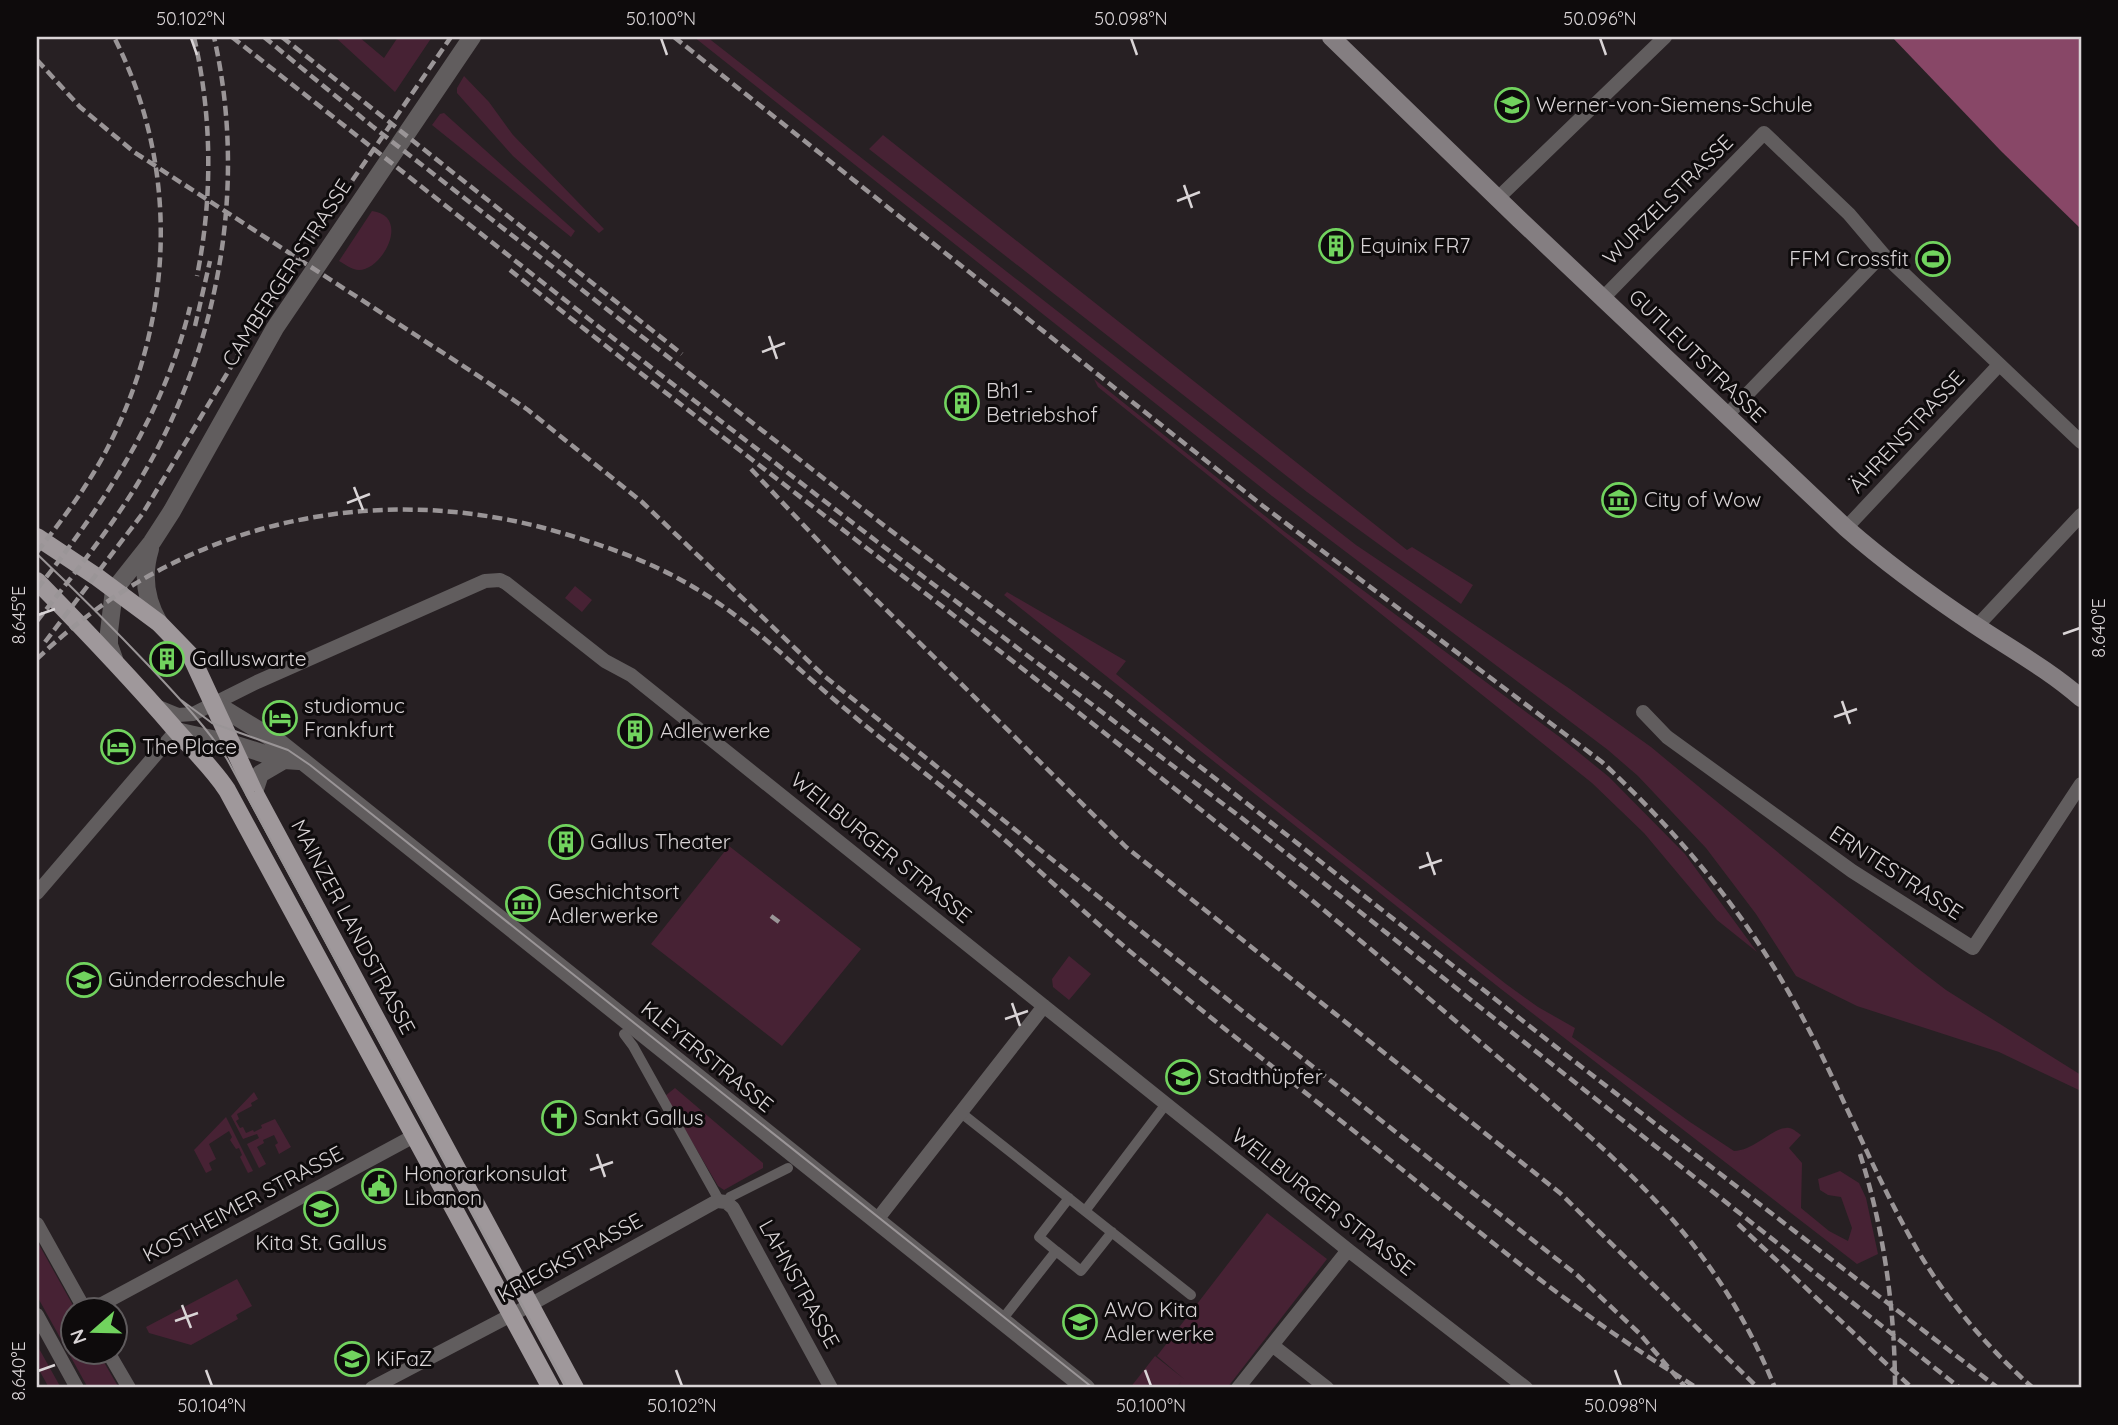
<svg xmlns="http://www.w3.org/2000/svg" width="2118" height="1425" font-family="Quicksand,sans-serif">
<rect width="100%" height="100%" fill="#272023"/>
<path fill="#472234" d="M 335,37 L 359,37 L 384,58 L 398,37 L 432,37 L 395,92 Z
M 694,37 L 707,37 L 1356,545 L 1570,689 L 1651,747 L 1916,967 L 1946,990 L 2081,1075 L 2081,1091 L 1999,1052 L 1857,1006 L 1796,976 L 1756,914 L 1706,848 L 1638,776 L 1608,750 L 1272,496 Z
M 464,76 L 489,102 L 513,135 L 604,229 L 599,233 L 513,156 L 457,93 L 457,88 Z
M 444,113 L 575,231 L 571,237 L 432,125 L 440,114 Z
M 883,135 L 1407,550 L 1412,547 L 1473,585 L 1461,604 L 1307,492 L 869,149 Z
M 372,211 C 411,216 383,270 359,270 C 352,270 345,264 339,261 Z
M 1094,379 L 1285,532 L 1561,738 L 1609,777 L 1685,854 L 1757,952 L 1717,920 L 1644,833 L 1592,783 L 1098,387 Z
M 575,586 L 592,600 L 582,612 L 565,598 Z
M 1007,592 L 1126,661 L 1116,674 L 1226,763 L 1506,984 L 1538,1007 L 1575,1028 L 1572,1037 L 1690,1122 L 1734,1151 C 1755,1150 1772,1128 1786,1128 C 1792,1127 1796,1132 1801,1135 L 1789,1148 L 1802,1163 L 1801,1208 L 1829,1231 L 1848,1241 L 1852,1228 L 1841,1197 L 1828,1195 L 1820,1190 L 1818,1179 L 1840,1171 L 1859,1183 L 1866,1198 L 1878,1254 L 1857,1264 L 1501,989 L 1004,595 Z
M 729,846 L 861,949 L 782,1046 L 651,944 Z
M 1069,956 L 1091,974 L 1069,1000 L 1053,987 L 1052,979 Z
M 675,1088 L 763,1163 L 763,1168 L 724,1190 L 718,1186 L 665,1096 Z
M 254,1092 L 258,1099 L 251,1103 L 252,1106 L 237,1114 L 239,1119 L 236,1121 L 240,1128 L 243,1127 L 246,1133 L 253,1130 L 254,1132 L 262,1128 L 261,1125 L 275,1119 L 291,1147 L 279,1154 L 275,1145 L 278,1143 L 274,1135 L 263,1140 L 264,1143 L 257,1147 L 266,1164 L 259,1168 L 247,1144 L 259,1138 L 257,1134 L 243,1139 L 231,1116 Z
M 226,1117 L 253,1171 L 248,1173 L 240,1157 L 242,1155 L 239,1148 L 236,1149 L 230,1140 L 232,1137 L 229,1131 L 209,1144 L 216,1159 L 209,1163 L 212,1170 L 206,1173 L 194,1150 Z
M 1267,1213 L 1327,1259 L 1227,1388 L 1177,1388 L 1181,1382 L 1176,1388 L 1130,1388 L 1155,1356 L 1184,1379 L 1157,1356 Z
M 37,1241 L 75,1309 L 74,1352 L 98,1352 L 119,1388 L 88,1388 L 37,1296 Z
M 237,1279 L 252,1306 L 236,1315 L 238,1319 L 191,1345 L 149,1333 L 146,1327 Z
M 37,1345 L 61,1388 L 49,1388 L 37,1366 Z"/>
<path fill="#884767" d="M 1892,37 L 2081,37 L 2081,229 L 2001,151 Z"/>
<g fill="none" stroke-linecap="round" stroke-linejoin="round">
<path stroke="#615d5e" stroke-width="10" d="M 624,1034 L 633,1046 L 720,1202
M 960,1112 L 1191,1295
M 726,1202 L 730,1197 L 788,1168
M 1085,1211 L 1166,1104
M 1056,1251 L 1039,1237 L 1069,1198
M 1001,1321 L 1056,1251 L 1081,1271 L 1112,1232"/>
<path stroke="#615d5e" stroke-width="14" d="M 1498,198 L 1665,37
M 1603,298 L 1764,133 L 1849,214 L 1883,254 L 2081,442
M 1727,415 L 1883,254
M 1846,528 L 1999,365
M 1977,626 L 2081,515
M 156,706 L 178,715 L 193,714 L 257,682 L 485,581 L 500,580 L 506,583 L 605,661 L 631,675 L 1348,1250 L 1526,1388
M 1643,712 L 1667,737 L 1852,871 L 1973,948 L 2081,784
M 37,893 L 176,731
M 876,1221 L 1044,1006
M 37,1224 L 85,1310
M 91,1310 L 414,1136
M 37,1315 L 77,1388
M 1272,1345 L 1327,1388
M 108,1352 L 129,1388
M 372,1388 L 519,1311 L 717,1201 L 726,1202 L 733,1208 L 831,1388
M 1238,1388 L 1348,1250"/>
<path stroke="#615d5e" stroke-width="18" d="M 150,549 C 142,575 145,599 159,623
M 114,659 L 109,645 L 109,632 L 114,590 L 152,542 L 172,511 L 275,328 L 472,37
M 214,703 L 280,743 L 1086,1388
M 176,731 L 230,743 L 284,760 L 299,761
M 254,792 L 260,774 L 284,760"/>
<path stroke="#847e81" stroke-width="18" d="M 1331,37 L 1519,219 L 1846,528 C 1887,564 1930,595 1975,625 C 2011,649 2049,670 2081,698"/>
<path stroke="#9f989b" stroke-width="18" d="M 37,537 L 97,577 L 159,623 L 191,656 L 254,792 L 575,1388
M 37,581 C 84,629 130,677 174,728 C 192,749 212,767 227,790 L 551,1388"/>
<path stroke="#9a9597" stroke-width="2" d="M 37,554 C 76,591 114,629 151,668 C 178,697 205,725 227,759 L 567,1388
M 181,700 L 212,723 L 288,750 L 310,765 L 1093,1388"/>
<path stroke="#9a9597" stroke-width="4.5" stroke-dasharray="10 5" stroke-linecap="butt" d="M 194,37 C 212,115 213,197 197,276
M 232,37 L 613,338 L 875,540 L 1243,819 L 1960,1388
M 264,37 L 372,126 L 886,527 L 1099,687 L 1570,1058 L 1998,1388
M 282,37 L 682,354
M 674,37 L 1263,506 L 1602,762 C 1675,830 1738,904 1788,991 C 1836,1075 1869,1167 1918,1251 C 1948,1302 1989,1349 2033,1388
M 37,60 L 80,107 L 134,152 L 474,373 L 528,410 L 642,502 L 823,675 L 1151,939 L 1577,1275 L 1639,1333 L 1686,1388
M 510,270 C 793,496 1085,709 1362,942 C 1417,988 1471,1034 1525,1080 C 1636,1175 1719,1249 1775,1388
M 195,326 L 210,261
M 751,469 L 840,564 L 1126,847 L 1560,1193 L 1758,1388
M 37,552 C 62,520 87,487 106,451 C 174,321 181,169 114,37
M 37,589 C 104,504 164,414 190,307
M 37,621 C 78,569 121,516 153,457 C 222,330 246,178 214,37
M 45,642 L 143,513 L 281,284 L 451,37
M 37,659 C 183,519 382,475 575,537 C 617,550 657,565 695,588 C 749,620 795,667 843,707 C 889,746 938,782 983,821 C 1039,869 1092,921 1149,967 C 1226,1031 1305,1092 1384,1155 C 1449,1207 1513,1261 1581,1310 C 1618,1338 1658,1363 1697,1388
M 771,916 L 783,925
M 1860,1154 C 1884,1229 1895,1310 1895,1388
M 1738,1224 L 1912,1388"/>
</g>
<path fill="none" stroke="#d9d4d6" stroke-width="2.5" d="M 191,38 L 197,55M 661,38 L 667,55M 1131,38 L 1137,55M 1600,38 L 1606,55M 1184,185 L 1192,208M 1177,201 L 1200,192M 769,336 L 777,359M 762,352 L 785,343M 354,487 L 363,510M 347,503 L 370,494M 38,615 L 55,609M 2063,634 L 2080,628M 1842,701 L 1850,724M 1834,717 L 1857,709M 1427,852 L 1435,875M 1419,868 L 1442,860M 1012,1003 L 1020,1026M 1005,1019 L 1028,1011M 597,1154 L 605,1177M 590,1170 L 613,1162M 182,1305 L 191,1328M 175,1321 L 198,1313M 206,1370 L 212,1386M 676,1370 L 682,1386M 1145,1370 L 1151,1386M 1615,1370 L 1621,1386M 38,1371 L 55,1365"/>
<defs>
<g id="school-ring" transform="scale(1.75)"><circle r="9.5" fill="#0e0b0c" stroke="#71d35e" stroke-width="1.5"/><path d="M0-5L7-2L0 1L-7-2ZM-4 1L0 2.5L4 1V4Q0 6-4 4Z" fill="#71d35e"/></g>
<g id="building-ring" transform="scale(1.75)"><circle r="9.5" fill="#0e0b0c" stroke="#71d35e" stroke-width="1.5"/><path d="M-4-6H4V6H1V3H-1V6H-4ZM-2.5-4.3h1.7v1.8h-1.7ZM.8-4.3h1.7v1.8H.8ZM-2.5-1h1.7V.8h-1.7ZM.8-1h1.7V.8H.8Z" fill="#71d35e"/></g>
<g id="stadium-ring" transform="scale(1.75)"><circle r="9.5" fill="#0e0b0c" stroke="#71d35e" stroke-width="1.5"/><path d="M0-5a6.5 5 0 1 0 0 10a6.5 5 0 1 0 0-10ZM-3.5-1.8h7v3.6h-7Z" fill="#71d35e"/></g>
<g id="museum-ring" transform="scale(1.75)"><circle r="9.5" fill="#0e0b0c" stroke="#71d35e" stroke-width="1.5"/><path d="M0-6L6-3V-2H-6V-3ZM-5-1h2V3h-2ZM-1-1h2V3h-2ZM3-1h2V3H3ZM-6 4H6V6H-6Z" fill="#71d35e"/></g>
<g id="hotel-ring" transform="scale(1.75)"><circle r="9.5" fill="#0e0b0c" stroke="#71d35e" stroke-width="1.5"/><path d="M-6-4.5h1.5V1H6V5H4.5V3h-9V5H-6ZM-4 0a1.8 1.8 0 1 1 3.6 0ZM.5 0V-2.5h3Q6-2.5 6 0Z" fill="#71d35e"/></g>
<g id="church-ring" transform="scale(1.75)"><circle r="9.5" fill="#0e0b0c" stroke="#71d35e" stroke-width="1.5"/><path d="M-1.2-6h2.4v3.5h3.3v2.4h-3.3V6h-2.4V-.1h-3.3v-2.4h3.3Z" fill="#71d35e"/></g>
<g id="civic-ring" transform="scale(1.75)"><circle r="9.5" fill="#0e0b0c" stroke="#71d35e" stroke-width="1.5"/><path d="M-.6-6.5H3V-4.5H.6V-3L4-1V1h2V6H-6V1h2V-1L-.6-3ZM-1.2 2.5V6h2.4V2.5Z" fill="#71d35e"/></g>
</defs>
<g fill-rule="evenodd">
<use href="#school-ring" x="1512" y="105"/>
<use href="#building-ring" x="1336" y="246"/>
<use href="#stadium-ring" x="1933" y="259"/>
<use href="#building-ring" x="962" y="403"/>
<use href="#museum-ring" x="1619" y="500"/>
<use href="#building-ring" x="167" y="659"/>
<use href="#hotel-ring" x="280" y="718"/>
<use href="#building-ring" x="635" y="731"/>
<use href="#hotel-ring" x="118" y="747"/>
<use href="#building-ring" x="566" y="842"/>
<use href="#museum-ring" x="523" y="904"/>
<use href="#school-ring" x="84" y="980"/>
<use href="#school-ring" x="1183" y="1077"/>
<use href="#church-ring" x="559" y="1118"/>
<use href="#civic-ring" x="379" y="1186"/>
<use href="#school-ring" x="321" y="1209"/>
<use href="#school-ring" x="1080" y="1322"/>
<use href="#school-ring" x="352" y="1359"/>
</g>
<g text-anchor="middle" stroke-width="6" stroke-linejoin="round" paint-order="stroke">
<g font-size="21" fill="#d9d4d6" stroke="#0e0b0c" text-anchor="start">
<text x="1536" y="112">Werner-von-Siemens-Schule</text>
<text x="1360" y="253">Equinix FR7</text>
<text x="1909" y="266" text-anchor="end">FFM Crossfit</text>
<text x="986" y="398">Bh1 -<tspan x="986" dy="24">Betriebshof</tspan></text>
<text x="1644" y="507">City of Wow</text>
<text x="192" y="666">Galluswarte</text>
<text x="304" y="713">studiomuc<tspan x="304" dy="24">Frankfurt</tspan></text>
<text x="660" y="738">Adlerwerke</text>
<text x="142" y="754">The Place</text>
<text x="590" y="849">Gallus Theater</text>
<text x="548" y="899">Geschichtsort<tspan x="548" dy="24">Adlerwerke</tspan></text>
<text x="108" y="987">Günderrodeschule</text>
<text x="1208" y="1084">Stadthüpfer</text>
<text x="584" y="1125">Sankt Gallus</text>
<text x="404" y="1181">Honorarkonsulat<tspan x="404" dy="24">Libanon</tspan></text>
<text x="321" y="1250" text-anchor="middle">Kita St. Gallus</text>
<text x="1104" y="1317">AWO Kita<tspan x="1104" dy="24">Adlerwerke</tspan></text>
<text x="376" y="1366">KiFaZ</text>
</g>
<g font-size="21" fill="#d9d4d6" stroke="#0e0b0c">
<text transform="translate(1668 200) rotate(-45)" y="7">WURZELSTRASSE</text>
<text transform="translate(287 273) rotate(-57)" y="7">CAMBERGER STRASSE</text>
<text transform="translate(1697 356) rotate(44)" y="7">GUTLEUTSTRASSE</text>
<text transform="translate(1907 432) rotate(-47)" y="7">ÄHRENSTRASSE</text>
<text transform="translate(881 848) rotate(39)" y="7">WEILBURGER STRASSE</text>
<text transform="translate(1896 873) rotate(33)" y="7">ERNTESTRASSE</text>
<text transform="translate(353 927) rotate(62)" y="7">MAINZER LANDSTRASSE</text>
<text transform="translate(707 1057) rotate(39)" y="7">KLEYERSTRASSE</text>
<text transform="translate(1323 1202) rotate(38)" y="7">WEILBURGER STRASSE</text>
<text transform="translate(243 1204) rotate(-28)" y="7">KOSTHEIMER STRASSE</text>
<text transform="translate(570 1258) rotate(-29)" y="7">KRIEGKSTRASSE</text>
<text transform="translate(799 1284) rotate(61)" y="7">LAHNSTRASSE</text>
</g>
</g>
<rect width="2118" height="1425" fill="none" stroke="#0e0b0c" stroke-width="77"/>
<g transform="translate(94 1331) rotate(250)"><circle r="33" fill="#0e0b0c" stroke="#5f5b5d" stroke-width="2"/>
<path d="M0-5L12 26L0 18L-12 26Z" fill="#71d35e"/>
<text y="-10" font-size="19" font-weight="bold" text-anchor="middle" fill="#d9d4d6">N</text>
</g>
<rect x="38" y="38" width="2042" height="1348" fill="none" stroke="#d9d4d6" stroke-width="2.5"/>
<g font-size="18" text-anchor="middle" fill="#d9d4d6">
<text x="191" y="25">50.102°N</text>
<text x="661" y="25">50.100°N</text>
<text x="1131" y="25">50.098°N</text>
<text x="1600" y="25">50.096°N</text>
<text transform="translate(19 615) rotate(-90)" y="6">8.645°E</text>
<text transform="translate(2099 628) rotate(-90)" y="6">8.640°E</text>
<text transform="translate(19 1371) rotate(-90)" y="6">8.640°E</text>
<text x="212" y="1412">50.104°N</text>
<text x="682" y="1412">50.102°N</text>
<text x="1151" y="1412">50.100°N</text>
<text x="1621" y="1412">50.098°N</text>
</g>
</svg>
